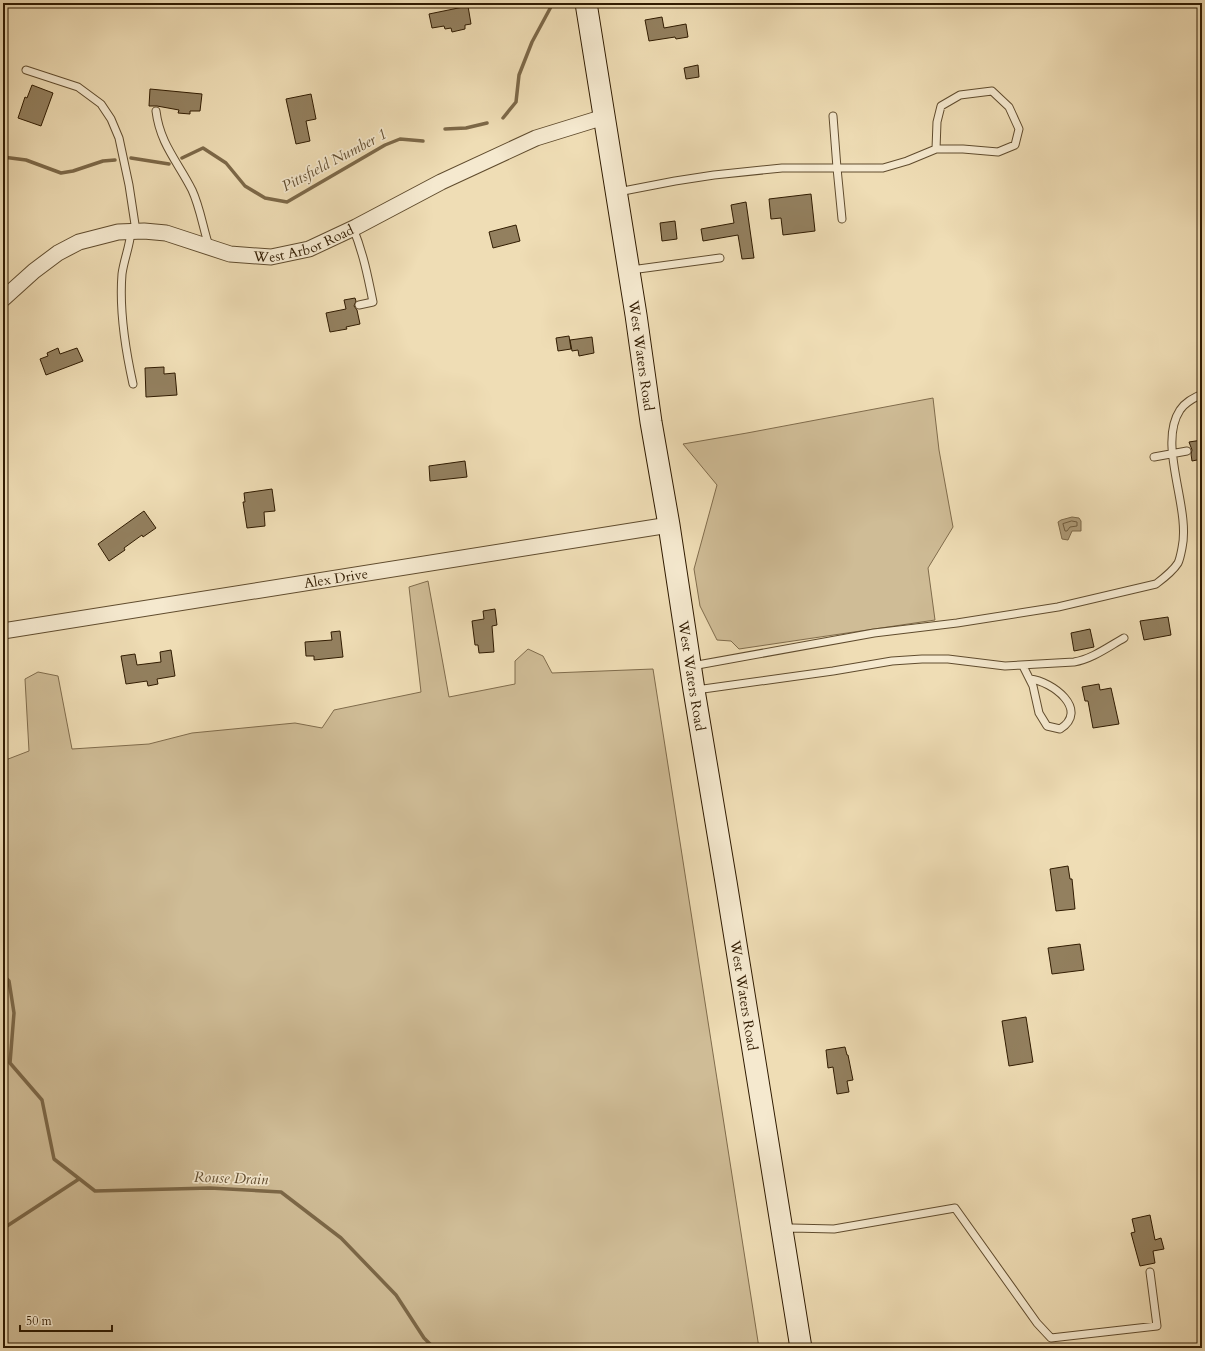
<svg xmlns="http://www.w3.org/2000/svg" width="1205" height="1351" font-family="Cardo,serif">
<rect width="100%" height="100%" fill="#efddb5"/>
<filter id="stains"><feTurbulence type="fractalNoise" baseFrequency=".005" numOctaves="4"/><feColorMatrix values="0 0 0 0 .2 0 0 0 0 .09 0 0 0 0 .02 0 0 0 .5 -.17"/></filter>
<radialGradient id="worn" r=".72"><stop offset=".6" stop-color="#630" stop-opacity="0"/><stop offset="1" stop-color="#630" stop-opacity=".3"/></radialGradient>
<path fill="#cfbc96" stroke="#806c4c" d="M 933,398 L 939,450 L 953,527 L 928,568 L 935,620 L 739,649 L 731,641 L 717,640 L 700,606 L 694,569 L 717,485 L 683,444 L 747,433 Z
M 428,581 L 449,697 L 515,684 L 515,661 L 528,649 L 543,656 L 552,673 L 653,669 L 759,1348 L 3,1348 L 3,761 L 29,751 L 25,679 L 38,672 L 58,676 L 72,749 L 149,744 L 192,733 L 295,723 L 322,728 L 334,710 L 421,692 L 409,587 Z"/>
<path fill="#ae9b78" stroke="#7c6848" d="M 1072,517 L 1079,518 L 1081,521 L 1081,531 L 1072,531 L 1068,540 L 1062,539 L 1058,522 L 1061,520 Z"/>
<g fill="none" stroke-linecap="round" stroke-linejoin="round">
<path stroke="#6f5b3c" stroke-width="1" d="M 1072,521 L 1077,522 L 1077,526 L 1070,527 L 1067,531 L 1065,531 L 1063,524 Z"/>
<path stroke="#7c6848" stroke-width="3.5" d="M 503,118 L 516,102 L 519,75 L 532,42 L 553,3
M 445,129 L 466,128 L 487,123
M 3,157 L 26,160 L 61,173 L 73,171 L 103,161 L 115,160
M 131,158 L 169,164
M 182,158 L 203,148 L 226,163 L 245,186 L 265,198 L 287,202 L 385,145 L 400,139 L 423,141
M 3,975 L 9,981 L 14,1013 L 10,1063 L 42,1100 L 54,1159 L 95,1191 L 210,1188 L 281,1192 L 341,1238 L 396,1295 L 424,1338 L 434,1348
M 3,1225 L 7,1226 L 79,1179"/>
</g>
<path fill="#93805f" stroke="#301b01" d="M 468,6 L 471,24 L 465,25 L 465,29 L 452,32 L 451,28 L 445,29 L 444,26 L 432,28 L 429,14 Z
M 662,17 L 664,28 L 686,24 L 688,37 L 676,39 L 675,37 L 649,41 L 645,20 Z
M 698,65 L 699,77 L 686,79 L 684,68 Z
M 32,85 L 53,93 L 41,126 L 18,118 L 25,97 L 27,98 Z
M 150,89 L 202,94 L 200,111 L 190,111 L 190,114 L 178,113 L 179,110 L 157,106 L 149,106 Z
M 311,94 L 316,119 L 306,121 L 310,141 L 296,144 L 286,99 Z
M 811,194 L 815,231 L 783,235 L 781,218 L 771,219 L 769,199 Z
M 746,202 L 754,258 L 742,259 L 738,235 L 703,241 L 701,229 L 734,223 L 731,205 Z
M 675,221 L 677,239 L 662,241 L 660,223 Z
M 516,225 L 520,241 L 493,248 L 489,232 Z
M 355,298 L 356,301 L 354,306 L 357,310 L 360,324 L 346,327 L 347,329 L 330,332 L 326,313 L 346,309 L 344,300 Z
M 569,336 L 571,349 L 558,351 L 556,338 Z
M 592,337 L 594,353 L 579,356 L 578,350 L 572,351 L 570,340 Z
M 58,348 L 60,354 L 77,348 L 83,361 L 46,375 L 40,359 L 48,356 L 47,353 Z
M 164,367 L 164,374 L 175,373 L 177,395 L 146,397 L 145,368 Z
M 1202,440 L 1202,459 L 1192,461 L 1191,454 L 1192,450 L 1189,442 Z
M 465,461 L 467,477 L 430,481 L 429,466 Z
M 272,489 L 275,511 L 264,512 L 265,526 L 247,528 L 243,502 L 245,502 L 244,493 Z
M 144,511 L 156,528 L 143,537 L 142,535 L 124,548 L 125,550 L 109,561 L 98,544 Z
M 495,609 L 497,625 L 492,626 L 494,652 L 479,653 L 478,645 L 475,645 L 472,621 L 484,619 L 483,611 Z
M 1168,617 L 1171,635 L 1144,640 L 1140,621 Z
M 1090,629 L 1094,647 L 1074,651 L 1071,633 Z
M 340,631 L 343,657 L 314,660 L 314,656 L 306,656 L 305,642 L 332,640 L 331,632 Z
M 171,650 L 175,676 L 157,679 L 158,684 L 148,686 L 147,681 L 126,684 L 121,656 L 135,654 L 137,665 L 161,662 L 160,652 Z
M 1099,684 L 1100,690 L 1111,688 L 1119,724 L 1093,728 L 1088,701 L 1085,701 L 1082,687 Z
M 1068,866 L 1070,879 L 1072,879 L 1075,909 L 1056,911 L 1050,869 Z
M 1080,944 L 1084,970 L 1052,974 L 1048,948 Z
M 1026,1017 L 1033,1062 L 1009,1066 L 1002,1021 Z
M 845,1047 L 847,1055 L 848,1055 L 853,1080 L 847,1081 L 849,1092 L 837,1094 L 833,1067 L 828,1068 L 826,1050 Z
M 1150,1215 L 1155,1240 L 1161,1238 L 1164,1249 L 1153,1251 L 1155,1263 L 1140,1266 L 1131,1233 L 1135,1232 L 1132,1219 Z"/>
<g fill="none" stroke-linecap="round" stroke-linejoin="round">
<g stroke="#604c2e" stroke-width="9">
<path id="lane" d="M 26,70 L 78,87 L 101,104 L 111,119 L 119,138 L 129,185 L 136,231
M 156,111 C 160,144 178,162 192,190 C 200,207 203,228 209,246
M 833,116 L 837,168 L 842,219
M 618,192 L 675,181 L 714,175 L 782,168 L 883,168 L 907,161 L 936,149 L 963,149 L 998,152 L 1015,145 L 1019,129 L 1009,107 L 992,91 L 960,95 L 941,106 L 937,122 L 936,149
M 353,228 C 363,252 368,277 373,302 L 359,305
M 131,231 C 130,246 124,259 122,274 C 119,311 125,348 133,384
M 631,270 L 720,258
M 1154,457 L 1187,451
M 692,666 L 874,633 L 957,623 L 1058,607 L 1156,584 C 1164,578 1173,571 1178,563 C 1180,559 1181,553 1182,548 C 1191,507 1157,445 1180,410 C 1185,402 1194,398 1202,394
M 1023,666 L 1033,686 L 1039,713 L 1047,726 L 1060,729 C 1090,710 1052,681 1030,679
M 696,690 L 833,671 L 892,661 L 922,659 L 948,659 L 1005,666 L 1074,662 C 1092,659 1108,647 1124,638
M 784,1230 L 792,1228 L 834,1229 L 955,1208 L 1037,1323 L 1051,1338 L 1157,1326 L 1150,1272"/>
</g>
<g stroke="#604c2e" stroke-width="17">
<g id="street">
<path id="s1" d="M 3,299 L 34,271 L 58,253 L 79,242 L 118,232 L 144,231 L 166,233 L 230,254 L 271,257 L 309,249 L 356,227 L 441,182 L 536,138 L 604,117"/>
<path id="s2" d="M 3,631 L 669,525"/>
</g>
</g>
<g stroke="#301b01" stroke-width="23">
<g id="secondary">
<path id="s3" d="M 586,3 L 636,315 L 651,422 L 669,525 L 694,690 L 726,882 L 801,1348"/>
</g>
</g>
<use href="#lane" stroke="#f5e9cf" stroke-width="7"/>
<use href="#street" stroke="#f5e9cf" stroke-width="15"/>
<use href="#secondary" stroke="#f5e9cf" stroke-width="21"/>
</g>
<g text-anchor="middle" stroke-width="3.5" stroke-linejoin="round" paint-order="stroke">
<g font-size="14" fill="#301b01" stroke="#f5e9cf">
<text dy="5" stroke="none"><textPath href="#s1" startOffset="327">West Arbor Road</textPath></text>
<text dy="5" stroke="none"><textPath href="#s3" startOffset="357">West Waters Road</textPath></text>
<text dy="5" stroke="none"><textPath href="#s2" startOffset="337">Alex Drive</textPath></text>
<text dy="5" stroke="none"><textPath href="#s3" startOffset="681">West Waters Road</textPath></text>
<text dy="5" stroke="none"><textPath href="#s3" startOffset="1005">West Waters Road</textPath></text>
</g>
<g font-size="15" font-style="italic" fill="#624e31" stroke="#f5e9cf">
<text transform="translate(334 160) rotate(-28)" y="5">Pittsfield Number 1</text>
<text transform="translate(231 1178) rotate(2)" y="5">Rouse Drain</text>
</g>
</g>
<rect width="1205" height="1351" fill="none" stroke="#efddb5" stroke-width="16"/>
<rect x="4" y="4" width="1197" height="1343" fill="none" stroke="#301b01" stroke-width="2"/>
<rect x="8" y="8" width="1189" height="1335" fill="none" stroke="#301b01"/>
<path d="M20 1325v6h92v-6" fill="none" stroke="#301b01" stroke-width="2"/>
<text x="26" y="1325" font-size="12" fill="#301b01" stroke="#f5e9cf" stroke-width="3" paint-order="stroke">50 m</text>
<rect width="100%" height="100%" filter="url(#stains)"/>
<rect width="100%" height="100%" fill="url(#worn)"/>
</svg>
